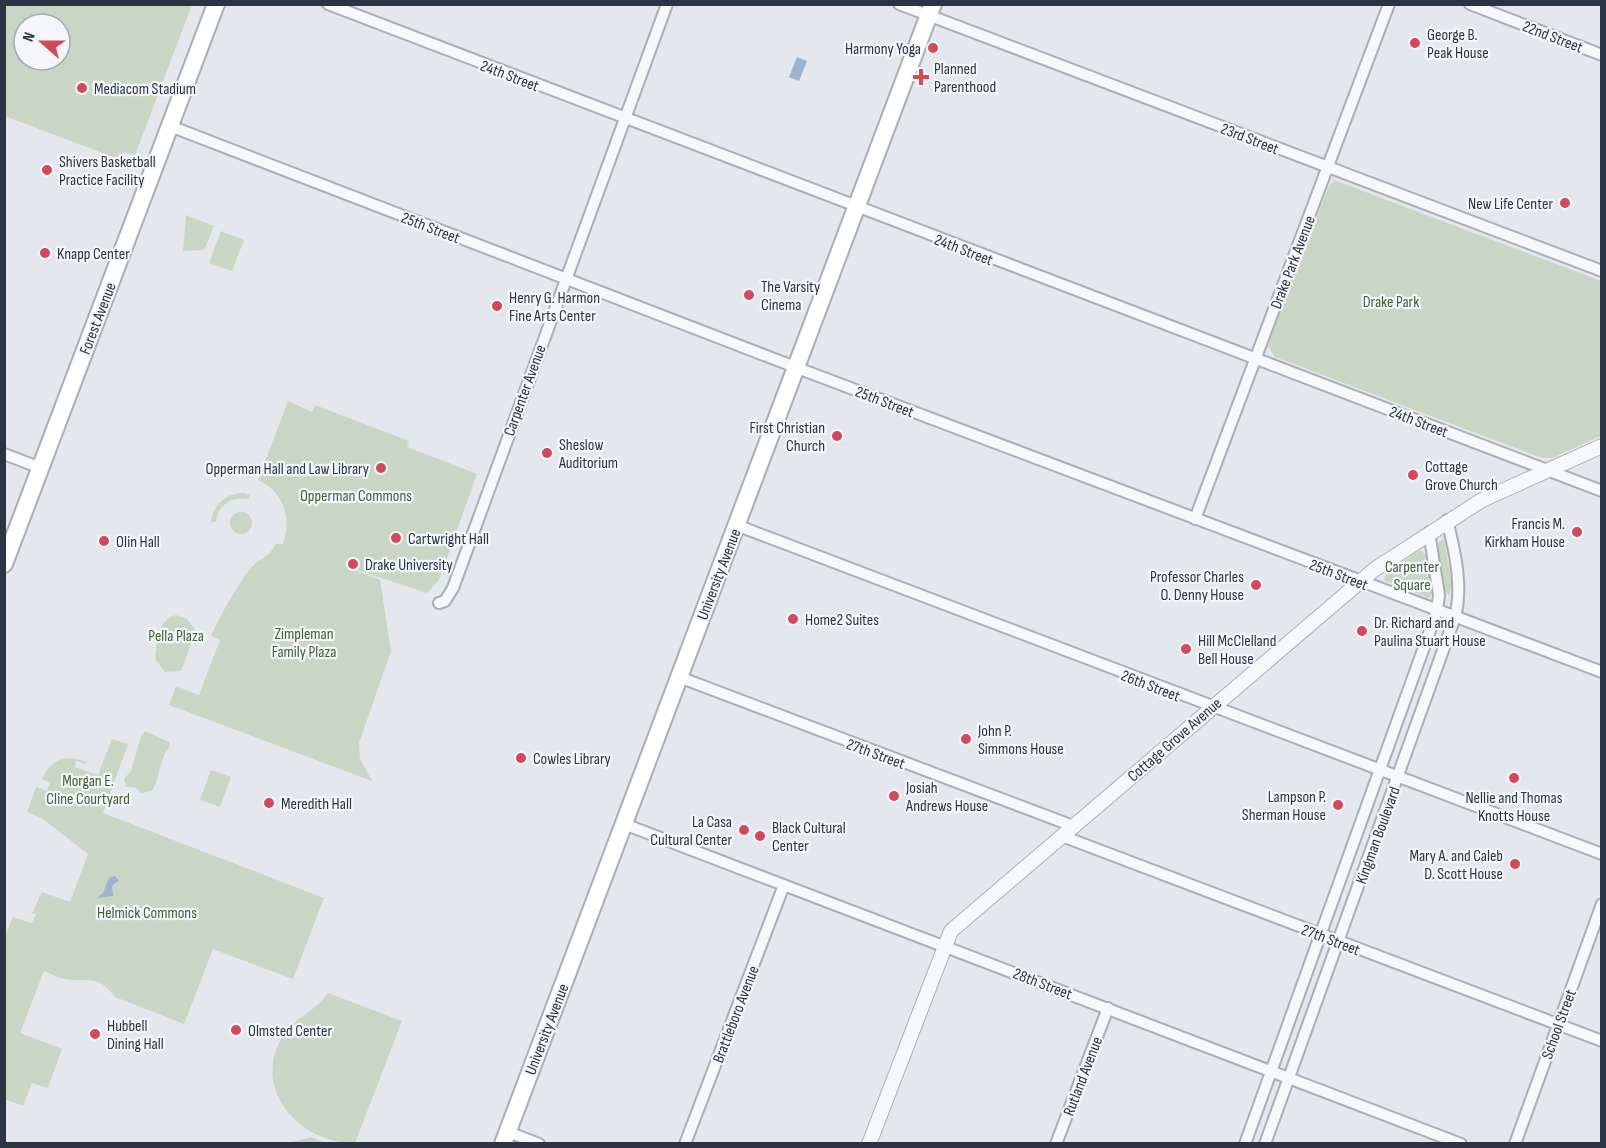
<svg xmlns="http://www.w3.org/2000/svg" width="1606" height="1148" font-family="'Sofia Sans Condensed',sans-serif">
<rect width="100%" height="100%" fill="#e4e7ec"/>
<path fill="#c9d6c5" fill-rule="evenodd" d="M 4,5 L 192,5 L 135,155 L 124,152 L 121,160 L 5,116 ZM 24,24 L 60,24 L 60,60 L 24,60 Z
M 1334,180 L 1601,281 L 1601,436 L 1552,458 L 1542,458 L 1275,357 L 1268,346 L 1270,339 L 1328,188 Z
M 186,215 L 214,226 L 204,250 L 183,251 Z
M 221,231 L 244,240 L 232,271 L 209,263 Z
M 288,401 L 312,412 L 315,405 L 409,441 L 407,447 L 477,474 L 439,580 L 427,593 L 339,564 L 380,580 L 391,651 L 359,743 L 360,759 L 372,781 L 169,705 L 176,686 L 199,695 L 220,640 L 211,636 C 217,621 244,572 256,563 C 265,556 270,555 276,544 L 283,544 C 292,518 284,492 258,480 Z
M 244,493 L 250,495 L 248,499 C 231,496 218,505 216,522 L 211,522 C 213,504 226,493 244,493 Z
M230 523a11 11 0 1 1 22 0a11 11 0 1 1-22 0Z
M 1444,539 L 1452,585 L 1449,596 L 1445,591 L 1437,543 Z
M 1420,550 L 1427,556 L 1433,591 L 1429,598 L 1384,580 L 1387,572 Z
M 176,615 L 187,619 L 196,631 L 181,671 L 165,672 L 155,659 C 157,643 157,620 176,615 Z
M 145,731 L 169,742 L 170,747 C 158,759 161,777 152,791 L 141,793 L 135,787 L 126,787 L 124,779 L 131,771 L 141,736 Z
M 112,739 L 128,744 L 103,813 L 324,898 L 293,979 L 213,949 L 184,1024 L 115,997 C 99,977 95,981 72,980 C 63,980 52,974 44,971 L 20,1033 L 62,1049 L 48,1088 L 32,1083 L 23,1106 L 5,1099 L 4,939 L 13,917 L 32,923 L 36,914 L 32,913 L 42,892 L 70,902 L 88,854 L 43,819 L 27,812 L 36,787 L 47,791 L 50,783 L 42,779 C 51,759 66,754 86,762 L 86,764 L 76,761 L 75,767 L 98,775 Z
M 211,770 L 231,777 L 220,807 L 200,800 Z
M 328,993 L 402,1021 L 355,1143 C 303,1144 253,1094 280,1041 C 291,1018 315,1013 328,993 Z
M 311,1137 L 324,1143 L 288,1143 Z"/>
<path fill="#9fb4cc" d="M 797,57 L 807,61 L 799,81 L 789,77 Z
M 115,876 L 119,881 L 112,886 L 113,896 L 97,898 L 103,893 L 109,878 Z"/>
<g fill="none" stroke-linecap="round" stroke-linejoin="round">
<g stroke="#a9aeb7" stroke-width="14">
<path id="minor" d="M 328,4 L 1602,491
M 899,4 L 1602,271
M 1470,4 L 1602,55
M 170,126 L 808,372 L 1602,672
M 4,454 L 41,468
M 1195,519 L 1389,4
M 736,525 L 1602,854
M 439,603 L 445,601 L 453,588 L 667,4
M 679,677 L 1073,826
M 624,824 L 1461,1144
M 1062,836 L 1602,1041
M 508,1132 L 539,1144
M 685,1144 L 784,885
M 1056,1144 L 1108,1008
M 1245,1144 L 1437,611 L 1439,595 L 1429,532
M 1265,1144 L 1455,617 C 1463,587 1455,551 1447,520
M 1515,1144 L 1602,904"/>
</g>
<g stroke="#a9aeb7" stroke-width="16">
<path id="tertiary" d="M 869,1144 L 951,931 L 1375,569 L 1482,500 L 1602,446"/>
</g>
<g stroke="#a9aeb7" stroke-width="20">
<path id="secondary" d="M 4,564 L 216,4
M 503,1144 L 933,4"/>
</g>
<use href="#minor" stroke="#f7f8fa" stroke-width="10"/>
<use href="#tertiary" stroke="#f7f8fa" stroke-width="14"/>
<use href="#secondary" stroke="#fff" stroke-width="16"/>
</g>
<g fill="#d1495b" stroke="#f4f6f9" stroke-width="2">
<circle cx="1415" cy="43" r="6"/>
<circle cx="933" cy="48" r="6"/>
<path d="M918 68h6v6h6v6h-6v6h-6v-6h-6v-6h6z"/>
<circle cx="82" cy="88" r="6"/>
<circle cx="47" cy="170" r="6"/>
<circle cx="1565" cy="203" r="6"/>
<circle cx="45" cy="253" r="6"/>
<circle cx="749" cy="295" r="6"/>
<circle cx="497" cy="306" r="6"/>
<circle cx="837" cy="436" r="6"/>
<circle cx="547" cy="453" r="6"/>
<circle cx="381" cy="468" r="6"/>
<circle cx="1413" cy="475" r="6"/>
<circle cx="1577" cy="532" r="6"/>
<circle cx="396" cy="538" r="6"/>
<circle cx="104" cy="541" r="6"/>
<circle cx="353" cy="564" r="6"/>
<circle cx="1256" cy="585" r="6"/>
<circle cx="793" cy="619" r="6"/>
<circle cx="1362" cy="631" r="6"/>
<circle cx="1186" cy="649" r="6"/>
<circle cx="966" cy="739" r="6"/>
<circle cx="521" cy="758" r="6"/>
<circle cx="1514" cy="778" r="6"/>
<circle cx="894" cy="796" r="6"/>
<circle cx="269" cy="803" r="6"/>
<circle cx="1338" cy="805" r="6"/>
<circle cx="744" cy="830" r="6"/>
<circle cx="760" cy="836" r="6"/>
<circle cx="1515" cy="864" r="6"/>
<circle cx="236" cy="1030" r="6"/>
<circle cx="95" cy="1034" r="6"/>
</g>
<g text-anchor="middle" stroke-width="4.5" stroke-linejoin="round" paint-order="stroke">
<g font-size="16" fill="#2b3445" stroke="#f4f6f9" text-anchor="start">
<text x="1427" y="40">George B.<tspan x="1427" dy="18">Peak House</tspan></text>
<text x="921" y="54" text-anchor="end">Harmony Yoga</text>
<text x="934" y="74">Planned<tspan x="934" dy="18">Parenthood</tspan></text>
<text x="94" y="94">Mediacom Stadium</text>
<text x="59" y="167">Shivers Basketball<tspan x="59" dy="18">Practice Facility</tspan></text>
<text x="1553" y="209" text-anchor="end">New Life Center</text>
<text x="57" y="259">Knapp Center</text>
<text x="761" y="292">The Varsity<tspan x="761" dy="18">Cinema</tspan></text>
<text x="509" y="303">Henry G. Harmon<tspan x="509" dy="18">Fine Arts Center</tspan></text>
<text x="825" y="433" text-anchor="end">First Christian<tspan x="825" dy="18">Church</tspan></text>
<text x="559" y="450">Sheslow<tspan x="559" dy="18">Auditorium</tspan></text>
<text x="1425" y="472">Cottage<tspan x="1425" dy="18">Grove Church</tspan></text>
<text x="369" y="474" text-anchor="end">Opperman Hall and Law Library</text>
<text x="1565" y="529" text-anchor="end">Francis M.<tspan x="1565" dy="18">Kirkham House</tspan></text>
<text x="408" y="544">Cartwright Hall</text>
<text x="116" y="547">Olin Hall</text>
<text x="365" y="570">Drake University</text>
<text x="1244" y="582" text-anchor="end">Professor Charles<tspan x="1244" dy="18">O. Denny House</tspan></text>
<text x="805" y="625">Home2 Suites</text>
<text x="1374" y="628">Dr. Richard and<tspan x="1374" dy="18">Paulina Stuart House</tspan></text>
<text x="1198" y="646">Hill McClelland<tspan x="1198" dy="18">Bell House</tspan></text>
<text x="978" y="736">John P.<tspan x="978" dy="18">Simmons House</tspan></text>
<text x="533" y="764">Cowles Library</text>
<text x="906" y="793">Josiah<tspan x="906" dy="18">Andrews House</tspan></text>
<text x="1326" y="802" text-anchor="end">Lampson P.<tspan x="1326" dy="18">Sherman House</tspan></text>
<text x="1514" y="803" text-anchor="middle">Nellie and Thomas<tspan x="1514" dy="18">Knotts House</tspan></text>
<text x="281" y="809">Meredith Hall</text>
<text x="732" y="827" text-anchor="end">La Casa<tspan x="732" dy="18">Cultural Center</tspan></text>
<text x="772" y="833">Black Cultural<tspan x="772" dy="18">Center</tspan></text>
<text x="1503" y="861" text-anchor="end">Mary A. and Caleb<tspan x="1503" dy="18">D. Scott House</tspan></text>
<text x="107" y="1031">Hubbell<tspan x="107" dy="18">Dining Hall</tspan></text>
<text x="248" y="1036">Olmsted Center</text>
</g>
<g font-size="16" fill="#2b3445" stroke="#f4f6f9">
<text transform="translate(1553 36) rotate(21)" y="6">22nd Street</text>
<text transform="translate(510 75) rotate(21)" y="6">24th Street</text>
<text transform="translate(1250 138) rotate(21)" y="6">23rd Street</text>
<text transform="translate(431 227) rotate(21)" y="6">25th Street</text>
<text transform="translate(964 249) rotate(21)" y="6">24th Street</text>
<text transform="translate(1292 262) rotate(-69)" y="6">Drake Park Avenue</text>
<text transform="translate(97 318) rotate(-69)" y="6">Forest Avenue</text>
<text transform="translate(524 390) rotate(-70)" y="6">Carpenter Avenue</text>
<text transform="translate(885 401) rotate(21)" y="6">25th Street</text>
<text transform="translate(1419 421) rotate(21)" y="6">24th Street</text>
<text transform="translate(718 574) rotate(-69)" y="6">University Avenue</text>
<text transform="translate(1339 574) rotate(21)" y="6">25th Street</text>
<text transform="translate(1151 685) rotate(21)" y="6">26th Street</text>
<text transform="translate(1174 739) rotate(-41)" y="6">Cottage Grove Avenue</text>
<text transform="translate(876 753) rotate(20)" y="6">27th Street</text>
<text transform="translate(1377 835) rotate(-70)" y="6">Kingman Boulevard</text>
<text transform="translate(1331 939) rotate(21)" y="6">27th Street</text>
<text transform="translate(1043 983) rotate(21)" y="6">28th Street</text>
<text transform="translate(735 1014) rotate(-69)" y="6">Brattleboro Avenue</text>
<text transform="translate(1558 1024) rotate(-70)" y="6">School Street</text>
<text transform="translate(546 1029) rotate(-69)" y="6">University Avenue</text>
<text transform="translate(1082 1076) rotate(-69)" y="6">Rutland Avenue</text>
</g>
<g font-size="16" fill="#3f6138" stroke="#f4f6f9">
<text x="1391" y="307">Drake Park</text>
<text x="356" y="501">Opperman Commons</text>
<text x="1412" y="572">Carpenter<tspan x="1412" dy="18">Square</tspan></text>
<text x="304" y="639">Zimpleman<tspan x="304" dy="18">Family Plaza</tspan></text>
<text x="176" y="641">Pella Plaza</text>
<text x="88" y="786">Morgan E.<tspan x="88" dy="18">Cline Courtyard</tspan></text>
<text x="147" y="918">Helmick Commons</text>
</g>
</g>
<rect width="1606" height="1148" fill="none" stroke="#2b3445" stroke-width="12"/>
<g transform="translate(42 42) rotate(291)"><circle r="28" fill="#f4f6f9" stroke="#a4a8b1" stroke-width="1.5"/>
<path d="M0-4.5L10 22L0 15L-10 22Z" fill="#d1495b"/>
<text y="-9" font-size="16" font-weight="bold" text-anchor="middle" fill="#2b3445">N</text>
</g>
</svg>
